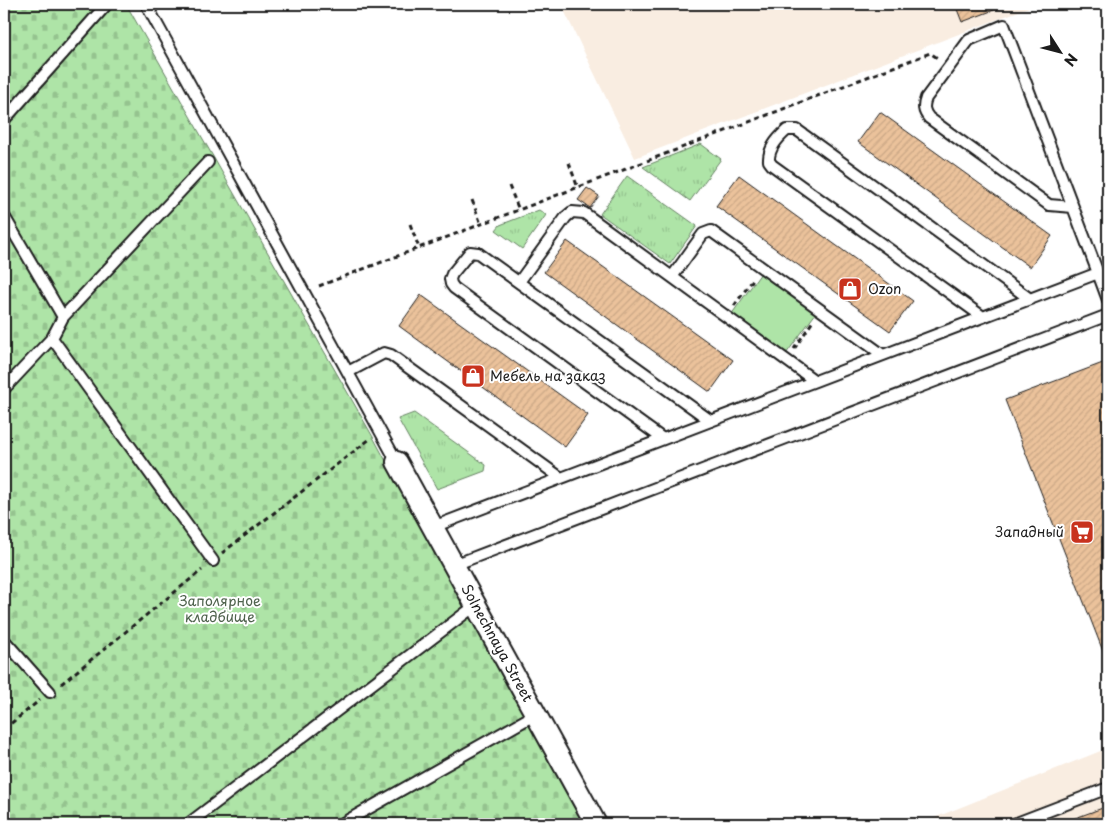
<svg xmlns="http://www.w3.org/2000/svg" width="1112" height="828" font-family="'Playpen Sans',sans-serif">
<defs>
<pattern id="grass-tufts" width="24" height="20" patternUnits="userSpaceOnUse" patternTransform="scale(1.25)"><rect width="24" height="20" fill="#aee4a7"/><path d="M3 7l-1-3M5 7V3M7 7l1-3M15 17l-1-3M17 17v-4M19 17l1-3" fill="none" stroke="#95c38f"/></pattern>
<pattern id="cemetery-stones" width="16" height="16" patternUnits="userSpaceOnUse" patternTransform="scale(1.25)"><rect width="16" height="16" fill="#aee4a7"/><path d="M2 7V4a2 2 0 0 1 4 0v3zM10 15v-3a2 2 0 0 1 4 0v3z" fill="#95c38f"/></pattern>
<pattern id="building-hatch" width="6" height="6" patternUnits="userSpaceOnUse" patternTransform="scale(1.25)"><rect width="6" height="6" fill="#ebc29b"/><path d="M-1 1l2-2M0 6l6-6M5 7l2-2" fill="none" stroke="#c9a685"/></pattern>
</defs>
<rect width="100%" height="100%" fill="#fff"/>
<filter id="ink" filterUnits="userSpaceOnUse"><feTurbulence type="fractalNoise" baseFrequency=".02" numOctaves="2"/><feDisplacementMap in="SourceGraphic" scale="10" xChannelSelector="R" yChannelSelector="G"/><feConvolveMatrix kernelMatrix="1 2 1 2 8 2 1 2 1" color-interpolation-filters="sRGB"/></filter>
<g filter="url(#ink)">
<path fill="#f9ede1" d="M 561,4 L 1037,4 L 635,158 Z
M 1108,748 L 1108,824 L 919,824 Z"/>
<path fill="url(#grass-tufts)" stroke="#658062" d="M 701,144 L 721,159 L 690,201 L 643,167 Z
M 627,176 L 697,226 L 670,264 L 600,214 Z
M 539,210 L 546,215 L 522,249 L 496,230 L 500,225 Z
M 414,413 L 486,465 L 485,471 L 437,489 L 398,419 Z"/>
<path fill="url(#cemetery-stones)" stroke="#658062" d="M 4,4 L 126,4 L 373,437 L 583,824 L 4,824 Z"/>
<path fill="#aee4a7" stroke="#658062" d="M 761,273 L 816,313 L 786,354 L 731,315 Z"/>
<path fill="url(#building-hatch)" stroke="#1c1c1c" d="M 955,4 L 1010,4 L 962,22 Z
M 880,112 L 1052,236 L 1030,267 L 858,142 Z
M 739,175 L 913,301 L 890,331 L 716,206 Z
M 587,188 L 599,196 L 590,208 L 578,200 Z
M 567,241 L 733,360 L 710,392 L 544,272 Z
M 421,295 L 588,415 L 565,447 L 399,326 Z
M 1108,361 L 1108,664 L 1005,400 Z
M 1108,806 L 1108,824 L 1059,824 Z"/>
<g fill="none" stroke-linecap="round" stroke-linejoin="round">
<g stroke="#1c1c1c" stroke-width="14">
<path id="service" d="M 146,4 L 397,462
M 4,120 L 107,4
M 1073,207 L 1049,205 L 929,118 C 923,111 923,106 926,98 L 969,40 L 1004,25 L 1098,273
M 4,216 L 63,317
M 672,277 L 703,234 L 711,231 L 883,355
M 519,282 L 566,217 L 572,212 L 584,213 L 815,381
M 983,317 L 772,165 L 769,161 C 768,149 779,137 787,130 L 797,130 L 1030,299
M 52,338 L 213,561
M 348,372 L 384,353 L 391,355 L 561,478
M 4,389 L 52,338 L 63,317 L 208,162
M 663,439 L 454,288 L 451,284 L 450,279 L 452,274 L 470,252 L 478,253 L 711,421
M 433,527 L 1098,273 L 1108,300
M 454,565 L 1108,315
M 4,640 L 50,692
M 188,824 L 476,605
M 341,824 L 536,714
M 1014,824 L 1108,788"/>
</g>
<g stroke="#1c1c1c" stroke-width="24">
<path id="minor" d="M 397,462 L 596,824"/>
</g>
<path stroke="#1c1c1c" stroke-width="3" stroke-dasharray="5 4" stroke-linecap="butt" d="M 569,163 L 578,188
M 509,186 L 519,210
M 472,200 L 481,224
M 410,224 L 419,248
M 319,286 L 930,53 L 939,59
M 734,306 L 754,278
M 794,349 L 813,321
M 222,553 L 370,439
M 61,684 L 202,570
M 4,729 L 40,700"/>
<use href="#service" stroke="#fff" stroke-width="10"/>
<use href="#minor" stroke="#fff" stroke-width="20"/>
</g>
</g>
<defs>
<g id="shop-square" transform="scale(1.25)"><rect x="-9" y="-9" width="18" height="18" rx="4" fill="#c8321e" stroke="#fff"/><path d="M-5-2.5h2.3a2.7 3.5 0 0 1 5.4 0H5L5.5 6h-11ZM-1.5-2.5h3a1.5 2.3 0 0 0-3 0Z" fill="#fff"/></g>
<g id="supermarket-square" transform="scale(1.25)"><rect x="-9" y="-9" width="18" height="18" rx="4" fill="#c8321e" stroke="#fff"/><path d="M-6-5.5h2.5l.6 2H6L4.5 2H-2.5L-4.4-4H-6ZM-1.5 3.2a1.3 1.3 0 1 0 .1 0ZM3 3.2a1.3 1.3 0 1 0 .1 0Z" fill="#fff"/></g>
</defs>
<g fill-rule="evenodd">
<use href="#shop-square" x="850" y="289"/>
<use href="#shop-square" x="473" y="376"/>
<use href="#supermarket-square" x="1082" y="532"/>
</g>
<g text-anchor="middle" stroke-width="4" stroke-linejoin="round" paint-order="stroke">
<g font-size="14" fill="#1c1c1c" stroke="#fff" text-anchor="start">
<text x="868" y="294">Ozon</text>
<text x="490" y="381">Мебель на заказ</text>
<text x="1064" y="537" text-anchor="end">Западный</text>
</g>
<g font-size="14" fill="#4f624d" stroke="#fff">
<text x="220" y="606">Заполярное<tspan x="220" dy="16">кладбище</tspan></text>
</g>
<g font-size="14" fill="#1c1c1c" stroke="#fff">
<text transform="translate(497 643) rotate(61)" y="5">Solnechnaya Street</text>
</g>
</g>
<rect width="1112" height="828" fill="none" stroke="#fff" stroke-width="20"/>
<rect x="10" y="10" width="1092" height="808" fill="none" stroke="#1c1c1c" stroke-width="2" filter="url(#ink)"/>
<g transform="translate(1060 52) rotate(126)" stroke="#ffffff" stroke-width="4" paint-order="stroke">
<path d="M0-4L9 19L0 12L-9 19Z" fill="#1c1c1c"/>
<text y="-8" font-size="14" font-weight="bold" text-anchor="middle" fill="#1c1c1c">N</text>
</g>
</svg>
